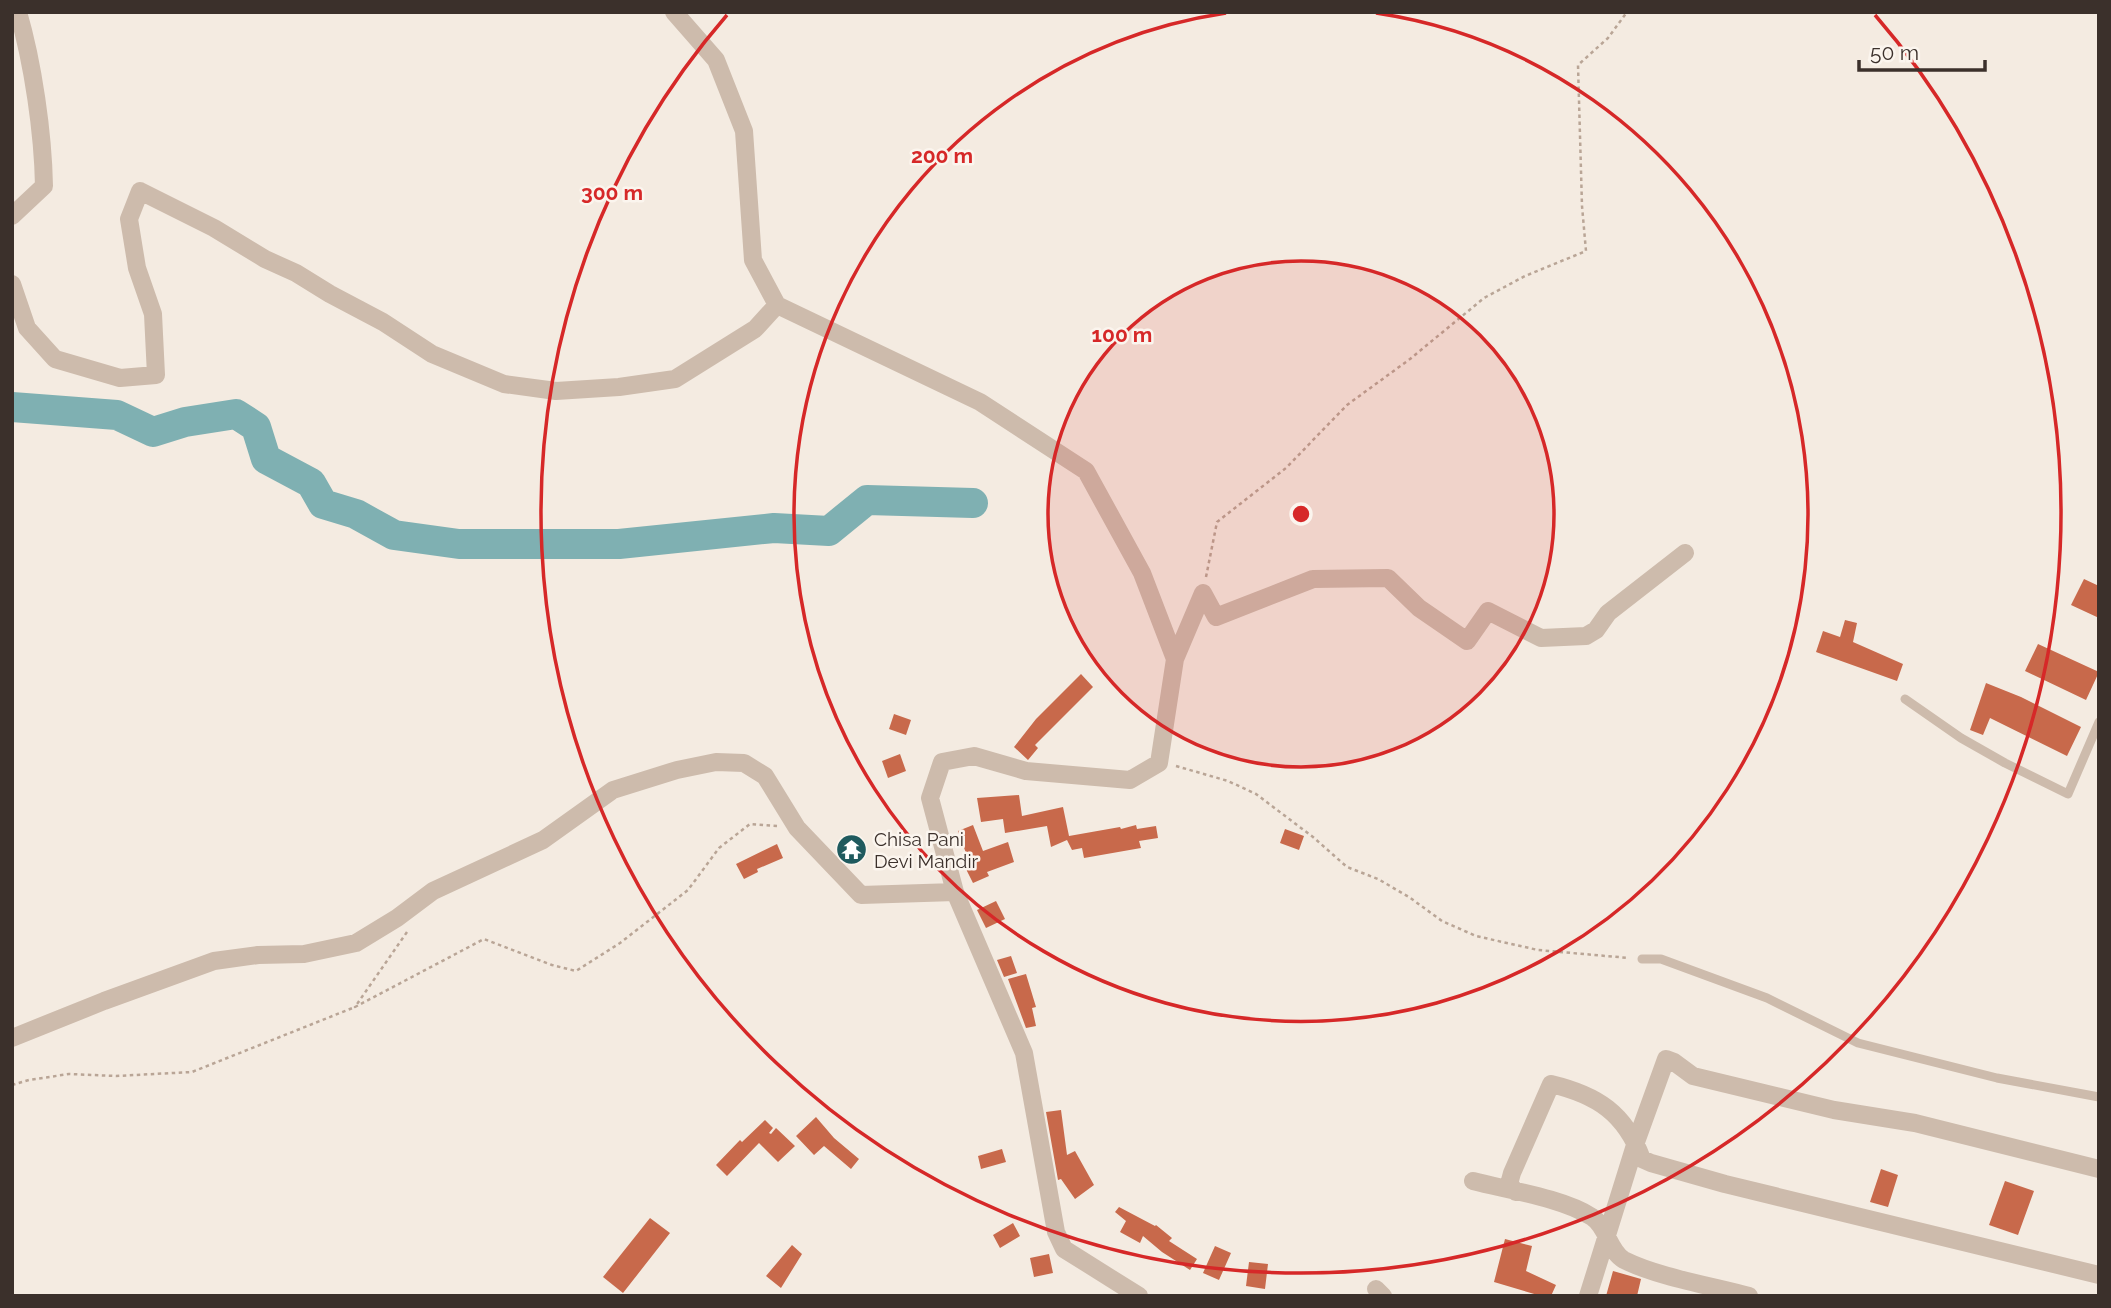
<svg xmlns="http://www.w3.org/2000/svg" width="2111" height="1308" font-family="Raleway,sans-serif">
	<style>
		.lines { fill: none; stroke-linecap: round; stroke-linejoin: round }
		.river { stroke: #7fb0b2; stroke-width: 30 }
		.building { fill: #c8694b }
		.path { stroke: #b9a596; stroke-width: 2.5; stroke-dasharray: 3.5 3.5; stroke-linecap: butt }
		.lane { stroke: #cdbbac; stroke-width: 9 }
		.street { stroke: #cdbbac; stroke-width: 18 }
		.ring { fill: none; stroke: #d62828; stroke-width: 3.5 }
		.labels { text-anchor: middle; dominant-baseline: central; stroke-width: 5; stroke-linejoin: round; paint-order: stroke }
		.poi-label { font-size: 19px; fill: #3b302b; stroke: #fbf5ee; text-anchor: start }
		.centre { fill: #d62828; stroke: #fbf5ee; stroke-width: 3.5 }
		.ring-label { font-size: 21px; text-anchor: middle; font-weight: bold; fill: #d62828; stroke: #fbf5ee; stroke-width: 5; stroke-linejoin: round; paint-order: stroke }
	</style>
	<rect width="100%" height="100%" fill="#f4ebe1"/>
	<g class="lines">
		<path class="river" d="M12,407L117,415L153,432L185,422L236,414L256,427L266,459L311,483L323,504L356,514L394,535L459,544H619L774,528L829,531L867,500L973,503"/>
	</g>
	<path class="building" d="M2084,579L2099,586V618L2071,605Z
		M1845,620L1857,623L1853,642L1903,664L1897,681L1816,652L1823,631L1840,637Z
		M2038,644L2099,672L2086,700L2025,671Z
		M1081,674L1093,687L1035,745L1038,748L1028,760L1014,747L1036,719Z
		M1986,683L2021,697L2081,727L2067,756L1990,718L1983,735L1970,730Z
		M894,714L911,720L906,735L889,729Z
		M900,754L906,771L888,778L882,761Z
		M1019,795L1022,816L1063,807L1069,836L1120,827L1121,829L1136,825L1137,829L1156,826L1158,838L1139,841L1141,848L1084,858L1082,848L1072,850L1067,840L1051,847L1047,826L1005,833L1003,819L981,822L977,798Z
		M973,825L983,851L1008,842L1014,862L987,872L989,876L973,883L966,869L971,867L958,831Z
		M1285,829L1304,836L1299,850L1280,843Z
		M777,844L783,858L757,869L758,872L744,879L736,864Z
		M996,901L1005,919L986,928L977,910Z
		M1011,956L1017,973L1004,977L997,960Z
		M1026,974L1036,1007L1032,1008L1036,1026L1026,1028L1008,979Z
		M1061,1110L1067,1155L1075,1151L1094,1185L1075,1199L1061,1179L1058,1180L1046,1112Z
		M816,1117L834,1138L859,1159L851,1169L824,1146L814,1155L796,1136Z
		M765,1120L773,1128L769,1133L771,1134L776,1128L795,1146L778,1162L759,1143L727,1176L716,1165L740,1140L742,1142Z
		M1002,1149L1006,1162L981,1169L978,1156Z
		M1881,1169L1898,1175L1888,1207L1870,1202Z
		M2005,1181L2034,1191L2018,1235L1989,1225Z
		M1119,1207L1155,1226L1156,1225L1172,1238L1169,1241L1197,1259L1190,1270L1162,1252L1143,1236L1140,1243L1120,1232L1126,1221L1115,1212Z
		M650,1218L670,1233L623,1293L603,1277Z
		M1013,1223L1020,1236L1000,1248L993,1235Z
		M1505,1239L1532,1246L1526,1271L1556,1285L1551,1296H1541L1494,1282Z
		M792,1245L802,1254L781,1288L766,1276Z
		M1215,1246L1231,1253L1219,1280L1203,1273Z
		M1049,1254L1053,1273L1034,1277L1030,1258Z
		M1249,1262L1268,1264L1265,1289L1246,1286Z
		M1613,1271L1641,1279L1637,1296H1606Z"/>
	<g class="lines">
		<path class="path" d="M1206,577L1217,522L1286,468L1347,405L1410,359L1484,298L1525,276L1586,251L1582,206L1578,65L1608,38L1627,12
			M1176,766L1228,781L1256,794L1313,837L1347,867L1378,879L1409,897L1442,921L1476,936L1538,950L1629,958
			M407,932L355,1007L484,939L552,965L576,971L620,943L688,890L719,848L750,824L777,826
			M12,1085L29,1080L69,1074L116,1076L192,1072L355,1007"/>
		<path class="lane" d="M1905,699L1961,738L2005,763L2068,794L2099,722
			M1642,959H1661L1767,998L1858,1043L1997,1078L2099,1097"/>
		<path class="street" d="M674,12L716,60L744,131L753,260L777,305L980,402L1086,471L1142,573L1175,659L1159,763L1130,780L1026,771L974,756L942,762L930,798L955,892L1024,1053L1056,1232L1064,1249L1139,1296
			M12,216L44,186C43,133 33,63 18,12
			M12,284L27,328L55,359L120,378L156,375L153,314L137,268L129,219L140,191L214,228L265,259L296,273L330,294L383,322L432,354L504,384L556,391L619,387L675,379L755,329L777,305
			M1175,659L1203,593L1216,617L1313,579L1388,578L1419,608L1467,641L1488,611L1541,638L1586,636L1596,630L1608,613L1685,553
			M12,1038L104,1001L214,961L258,955L304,954L356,943L397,918L433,891L543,840L613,790L677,770L716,762L744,763L765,776L797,828L861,895L955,892
			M1473,1181C1507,1190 1563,1198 1592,1217C1607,1226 1609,1252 1624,1260C1658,1277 1712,1286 1749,1296
			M1516,1192L1509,1184L1512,1173L1551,1084C1597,1095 1625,1113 1642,1159L1651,1163L1725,1184L2099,1275
			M1376,1289L1383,1296
			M1588,1296L1636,1142L1666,1059L1674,1062L1693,1076L1834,1110L1915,1123L2099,1169"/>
	</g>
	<circle cx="1301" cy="514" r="253" fill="#d62828" fill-opacity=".12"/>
	<g class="ring">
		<circle cx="1301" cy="514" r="253"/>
		<path d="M1376 13A507 507 0 1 1 1226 13"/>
		<path d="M1875 15A760 760 0 1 1 727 15"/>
	</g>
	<defs>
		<symbol id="temple-disc" viewBox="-11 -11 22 22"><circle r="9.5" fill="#1f5a5e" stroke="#fbf5ee"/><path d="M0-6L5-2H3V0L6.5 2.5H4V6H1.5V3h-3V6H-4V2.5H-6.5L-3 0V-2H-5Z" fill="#fff"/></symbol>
	</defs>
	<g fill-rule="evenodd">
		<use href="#temple-disc" x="834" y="832" width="35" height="35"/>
	</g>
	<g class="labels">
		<g class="poi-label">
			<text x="874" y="839">Chisa Pani<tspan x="874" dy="22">Devi Mandir</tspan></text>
		</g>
	</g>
	<circle cx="1301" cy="514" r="10" class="centre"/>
	<g class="ring-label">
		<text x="942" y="163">200 m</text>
		<text x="612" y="200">300 m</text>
		<text x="1122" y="342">100 m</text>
	</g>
	<rect width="2111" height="1308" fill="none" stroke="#3b302b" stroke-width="28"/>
	<path d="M1859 60v10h126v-10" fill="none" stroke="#3b302b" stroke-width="3.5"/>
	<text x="1870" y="60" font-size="21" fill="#3b302b" stroke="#fbf5ee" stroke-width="5" paint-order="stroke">50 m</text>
</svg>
